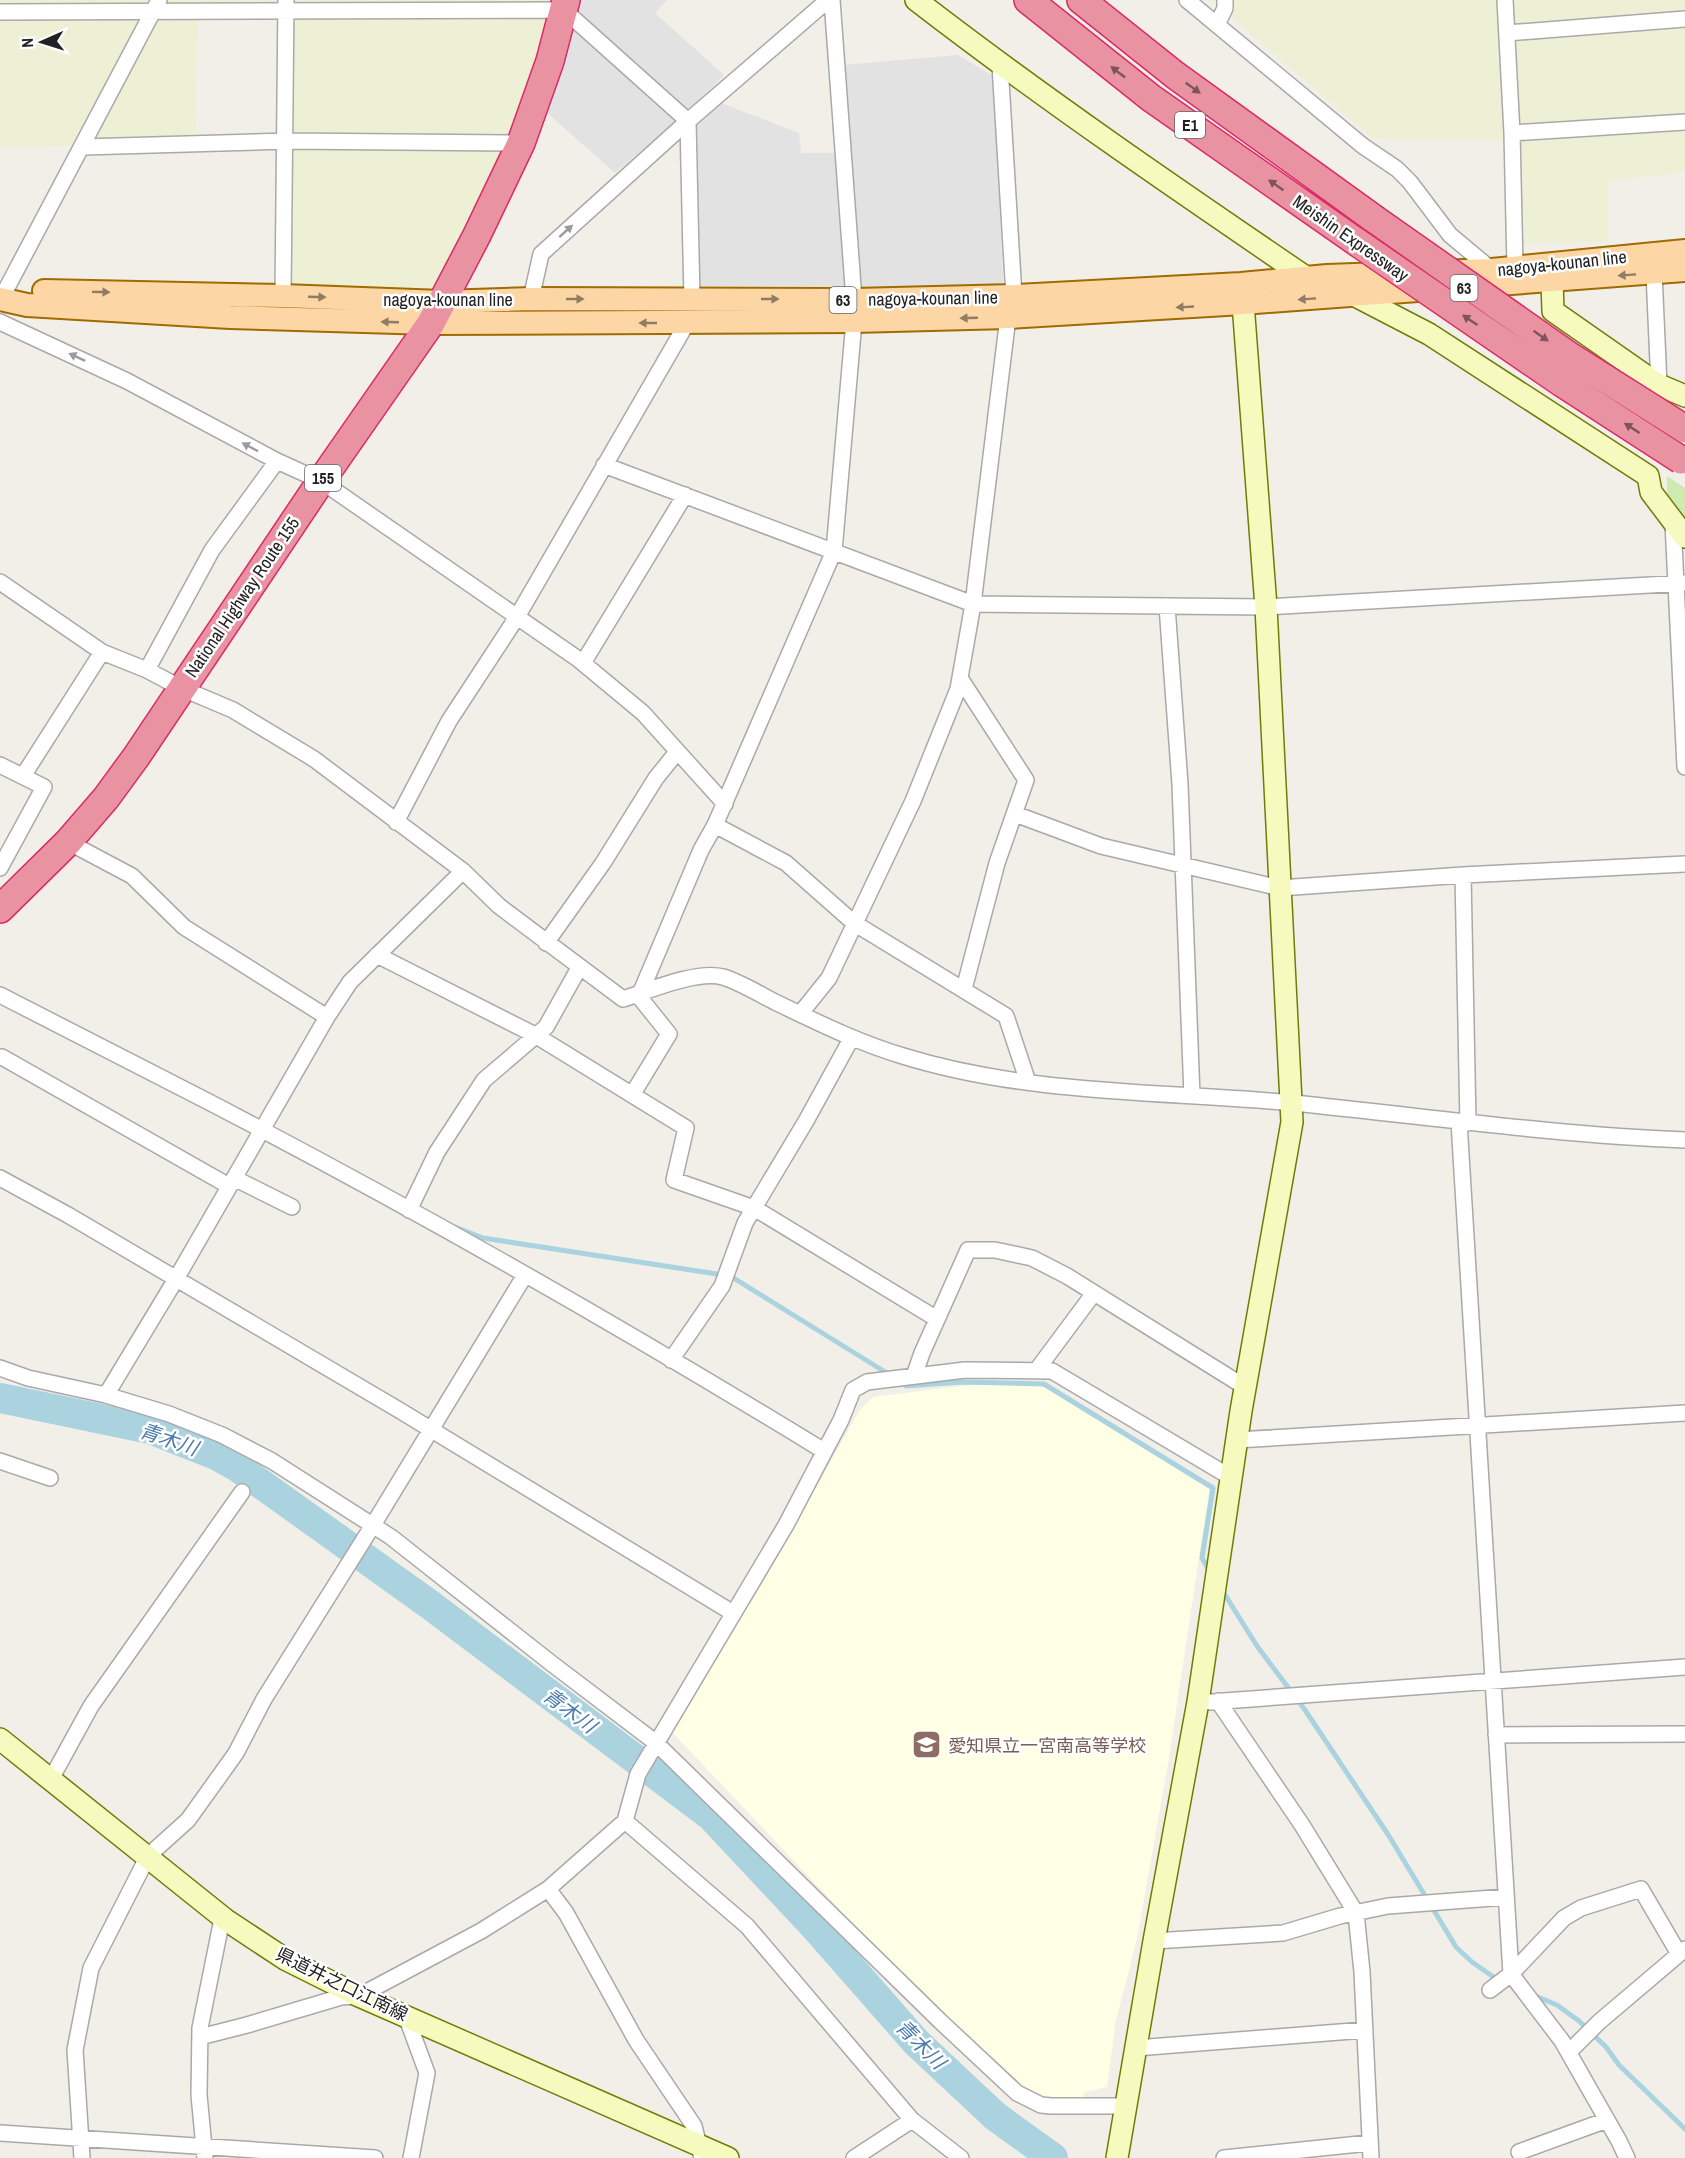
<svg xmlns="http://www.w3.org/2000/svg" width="1685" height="2158" font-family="'Archivo Narrow','Noto Sans JP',sans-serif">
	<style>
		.education { fill: #ffffe5 }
		.farmland { fill: #eef0d5 }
		.grass { fill: #cdebb0 }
		.parking { fill: #e2e2e2 }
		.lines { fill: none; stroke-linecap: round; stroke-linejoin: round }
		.stream { stroke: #aad3df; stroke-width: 5 }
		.river { stroke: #aad3df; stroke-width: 30 }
		.street-casing { stroke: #a9a9a9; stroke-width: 18 }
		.secondary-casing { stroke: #707d05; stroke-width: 24 }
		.primary-casing { stroke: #a06b00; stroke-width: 26 }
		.highway-casing { stroke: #dc2a67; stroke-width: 30 }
		.street { stroke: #fff; stroke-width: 15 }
		.secondary { stroke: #f7fabf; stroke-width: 21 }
		.primary { stroke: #fcd6a4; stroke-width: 22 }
		.highway { stroke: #e892a2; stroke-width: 27 }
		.highway-bridge-casing { stroke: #dc2a67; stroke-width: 30; stroke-linecap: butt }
		.highway-bridge { stroke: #e892a2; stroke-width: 27 }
		.oneway { fill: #7b545c }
		.oneway2 { fill: #9c9c9c }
		.oneway3 { fill: #8f7c63 }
		.labels { text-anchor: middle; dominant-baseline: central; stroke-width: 5; stroke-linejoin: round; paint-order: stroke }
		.shield { fill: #fff; stroke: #646464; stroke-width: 1.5 }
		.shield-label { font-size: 16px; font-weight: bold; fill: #222 }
		.street-label { font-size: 18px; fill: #222; stroke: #fff }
		.education-label { font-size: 18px; fill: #785e54; stroke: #fff; text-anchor: start }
		.water-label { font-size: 20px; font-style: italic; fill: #4a7aab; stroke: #fff }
	</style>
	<rect width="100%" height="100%" fill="#f2efe9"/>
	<path class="education" d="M969,1385H1043L1210,1484L1169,1758L1137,1939L1116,2020L1107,2087L1084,2092L1082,2103H1051L1017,2089L899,1972L671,1731L799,1518L859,1411L873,1397Z"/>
	<path class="farmland" d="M0,0H566L442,302L283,296L286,11L198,12L195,144L0,147Z
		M1211,0H1685V172L1608,181V241L1522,244L1517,141L1372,138Z"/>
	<path class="grass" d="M1667,476L1685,488V519L1667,496Z"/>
	<path class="parking" d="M577,0H667L655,13L724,75L688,112L574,9Z
		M568,20L678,119L615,173L544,110Z
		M958,55L993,76L1004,295L859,299L844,65Z
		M721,103L799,133L801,153H838L844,286H698L693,124Z"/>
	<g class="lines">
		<path class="stream" d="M455,1227L483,1238L717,1274
			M732,1277L890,1375
			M900,1382L906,1386L962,1382L1044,1384L1213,1488L1202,1558L1210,1572
			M1222,1590L1257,1646L1305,1710L1389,1836L1456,1947L1472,1962L1495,1978L1516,1988
			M1533,1995L1557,2005L1579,2021L1606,2047L1619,2065L1685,2129"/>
		<path class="river" d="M0,1398L150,1429L216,1455L236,1466L429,1604L711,1816L816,1928L916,2042L995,2116L1053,2158"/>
		<defs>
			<path id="street" d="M1187,0L1363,146L1397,169L1410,182L1450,235L1492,270
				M1505,0L1512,133L1515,267
				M0,12L564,10L688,121L692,299
				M1217,25L1225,8V0
				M1507,33L1685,19
				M1000,65L1014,296
				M1512,133L1685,122
				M83,147L286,141L521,143
				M1654,273L1659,385
				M283,296L286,0
				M1,299L159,0
				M531,299L541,254L688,121L828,0
				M0,322L127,381L277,461L321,481L578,659L643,713L725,804
				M604,465L973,604L1266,607L1685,583
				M1673,523L1685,767
				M0,582L102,652L147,670L181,688L233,710L314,759L463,871L499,906L623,999C648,991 697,970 723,977C740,982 761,995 777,1003C819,1023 859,1043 903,1056C1029,1095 1163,1091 1293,1103C1424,1116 1554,1135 1685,1140
				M1167,606L1180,784L1192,1096
				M583,663L685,495
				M147,670L212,550L277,461
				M960,678L1026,780L997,863L964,989
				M0,765L44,787L0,868
				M23,776L102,652
				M1015,814L1101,846L1280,888L1463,875L1685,864
				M396,822L449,721L517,617L687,323
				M715,825L786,863L854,923L1006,1016L1028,1082
				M68,842L132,876L184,927L327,1017
				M1463,875L1468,1123
				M546,943L603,863L656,778L677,752
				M377,955L535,1035L686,1128L674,1180L754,1208L937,1319
				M640,994L701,850L715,825L834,551L854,321V300L832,0
				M0,995C69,1030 138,1065 207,1101C417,1210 623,1328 824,1451
				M800,1014L829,978L913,801L958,689L973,604L1008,317
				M2,1057L229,1186
				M632,1095L669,1034L637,994
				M1459,1122L1511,1974L1562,2041L1619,2141L1627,2158
				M0,1178L68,1215L399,1410L733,1613
				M234,1178L292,1207
				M409,1210L437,1152L484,1080L546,1027L579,968
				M671,1360L722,1286L745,1223L806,1121L851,1039
				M0,1368L28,1378L106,1395L169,1414L222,1435L272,1461L391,1537L551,1663L655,1742L940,2021L1017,2093L1041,2105L1051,2106H1126
				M1036,1371L1094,1293
				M914,1376L922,1353L968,1250H995L1032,1258L1067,1276L1245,1387
				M106,1395L176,1279L327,1017L350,982L463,871
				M1237,1440L1685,1413
				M0,1461L50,1478
				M1218,1701L1302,1825L1356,1913L1362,1972L1371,2158
				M1210,1702L1685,1667
				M1496,1735L1685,1734
				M51,1779L91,1706L242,1492
				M625,1821L747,1926L912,2120L961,2158
				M548,1889L566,1913L636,2040L694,2126L702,2158
				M1154,1941L1283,1933L1340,1916L1388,1906L1506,1897
				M1490,1990L1511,1974L1564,1918L1581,1908L1641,1889L1679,1954
				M406,2016L427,2073L411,2158
				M200,2037L247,2025L341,1997L359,1996L481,1931L548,1889L625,1821L638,1774L786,1525L841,1420L853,1390L867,1382L965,1370L1052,1371L1232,1478
				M1136,2048L1365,2030
				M1569,2052L1599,2022L1685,1949
				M0,2133L375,2158
				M1519,2152L1607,2120
				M82,2158L75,2050L91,1968L148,1856L188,1820L236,1753L264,1699L373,1525L525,1275
				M205,2158L199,2095L200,2028L221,1924L226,1920
				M854,2158L912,2120
				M1224,2158L1369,2143"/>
			<path id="secondary" d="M916,0C1043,98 1175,188 1307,278L1316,281
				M1552,281L1553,311L1659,385L1685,396
				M1348,292L1429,334L1648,476L1651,492L1685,537
				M0,1739L226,1920L285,1959L359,1996L728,2158
				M1117,2158L1154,1941L1198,1702L1241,1411L1292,1122L1266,607L1243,303"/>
			<path id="primary" d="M44,291L283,296L442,302L531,299L854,300L1014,296L1241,284L1327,276L1492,270L1685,251
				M0,299L27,305L230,317L431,323L854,321L1008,317L1243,303L1685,270"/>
			<path id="highway" d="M1028,0L1151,98L1358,243
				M1081,0L1175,75L1373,218
				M0,909L68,842L106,798L136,757L321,481L431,323L477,235L521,143L550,61L566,0"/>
		</defs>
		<use href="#street" class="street-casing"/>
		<use href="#secondary" class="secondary-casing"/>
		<use href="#primary" class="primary-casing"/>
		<use href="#highway" class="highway-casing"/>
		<use href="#street" class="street"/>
		<use href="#secondary" class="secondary"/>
		<use href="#primary" class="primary"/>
		<use href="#highway" class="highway"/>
		<defs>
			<path id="highway-bridge" d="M1373,218L1571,357L1685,429
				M1358,243L1562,383L1681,460"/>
		</defs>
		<use href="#highway-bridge" class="highway-bridge-casing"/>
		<use href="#highway-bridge" class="highway-bridge"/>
	</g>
	<defs><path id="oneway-solid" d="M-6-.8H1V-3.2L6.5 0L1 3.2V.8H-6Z" transform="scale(1.5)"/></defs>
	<g class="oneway">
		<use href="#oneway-solid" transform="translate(1118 72) rotate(-142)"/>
		<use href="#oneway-solid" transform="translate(1193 88) rotate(36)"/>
		<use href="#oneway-solid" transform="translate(1276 185) rotate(-145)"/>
		<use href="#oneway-solid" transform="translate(1470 320) rotate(-146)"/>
		<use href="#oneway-solid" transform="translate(1541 336) rotate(35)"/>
		<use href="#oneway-solid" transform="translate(1632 428) rotate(-147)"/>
	</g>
	<g class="oneway2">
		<use href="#oneway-solid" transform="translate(566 231) rotate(-42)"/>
		<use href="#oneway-solid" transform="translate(77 357) rotate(-155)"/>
		<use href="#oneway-solid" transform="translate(250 447) rotate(-152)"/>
	</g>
	<g class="oneway3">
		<use href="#oneway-solid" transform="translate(1627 275) rotate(176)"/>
		<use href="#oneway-solid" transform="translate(101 292) rotate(1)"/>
		<use href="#oneway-solid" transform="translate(317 297) rotate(2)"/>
		<use href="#oneway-solid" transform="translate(575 299)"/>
		<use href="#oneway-solid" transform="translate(770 299)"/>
		<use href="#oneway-solid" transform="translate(1307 299) rotate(176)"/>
		<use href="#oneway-solid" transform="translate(1185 307) rotate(177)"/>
		<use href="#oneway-solid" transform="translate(969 318) rotate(178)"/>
		<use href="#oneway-solid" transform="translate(390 322) rotate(-178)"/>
		<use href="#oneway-solid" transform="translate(648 323) rotate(180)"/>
	</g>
	<defs>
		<symbol id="school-square" viewBox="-11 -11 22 22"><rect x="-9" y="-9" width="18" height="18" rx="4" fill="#8d6e63" stroke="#fff"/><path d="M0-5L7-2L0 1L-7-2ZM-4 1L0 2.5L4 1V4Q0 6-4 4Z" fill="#fff"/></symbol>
	</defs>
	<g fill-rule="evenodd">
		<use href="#school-square" x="910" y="1728" width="33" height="33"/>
	</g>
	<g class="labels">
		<g class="shield">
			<rect x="1175" y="112" width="30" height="26" rx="4.5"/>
			<rect x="1450.5" y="275" width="27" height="26" rx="4.5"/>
			<rect x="829.5" y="287" width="27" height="26" rx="4.5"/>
			<rect x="305" y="465" width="36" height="26" rx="4.5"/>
		</g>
		<g class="shield-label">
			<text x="1190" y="125">E1</text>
			<text x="1464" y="288">63</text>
			<text x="843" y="300">63</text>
			<text x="323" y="478">155</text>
		</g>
		<g class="street-label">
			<text transform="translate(1351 238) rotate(35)">Meishin Expressway</text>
			<text transform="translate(1562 263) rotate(-6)">nagoya-kounan line</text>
			<text transform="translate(933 298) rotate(-1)">nagoya-kounan line</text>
			<text x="448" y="299">nagoya-kounan line</text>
			<text transform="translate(242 597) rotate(-56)">National Highway Route 155</text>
			<text transform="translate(342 1984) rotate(26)">県道井之口江南線</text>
		</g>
		<g class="education-label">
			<text x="948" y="1745">愛知県立一宮南高等学校</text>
		</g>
		<g class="water-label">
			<text transform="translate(169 1439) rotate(19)">青木川</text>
			<text transform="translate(570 1710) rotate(37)">青木川</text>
			<text transform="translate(921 2044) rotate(45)">青木川</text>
		</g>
	</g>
	<g transform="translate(42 42) rotate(267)" stroke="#ffffff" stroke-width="4.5" paint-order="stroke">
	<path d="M0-4.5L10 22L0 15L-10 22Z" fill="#222222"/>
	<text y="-9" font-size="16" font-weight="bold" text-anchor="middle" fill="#222222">N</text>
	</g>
</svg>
